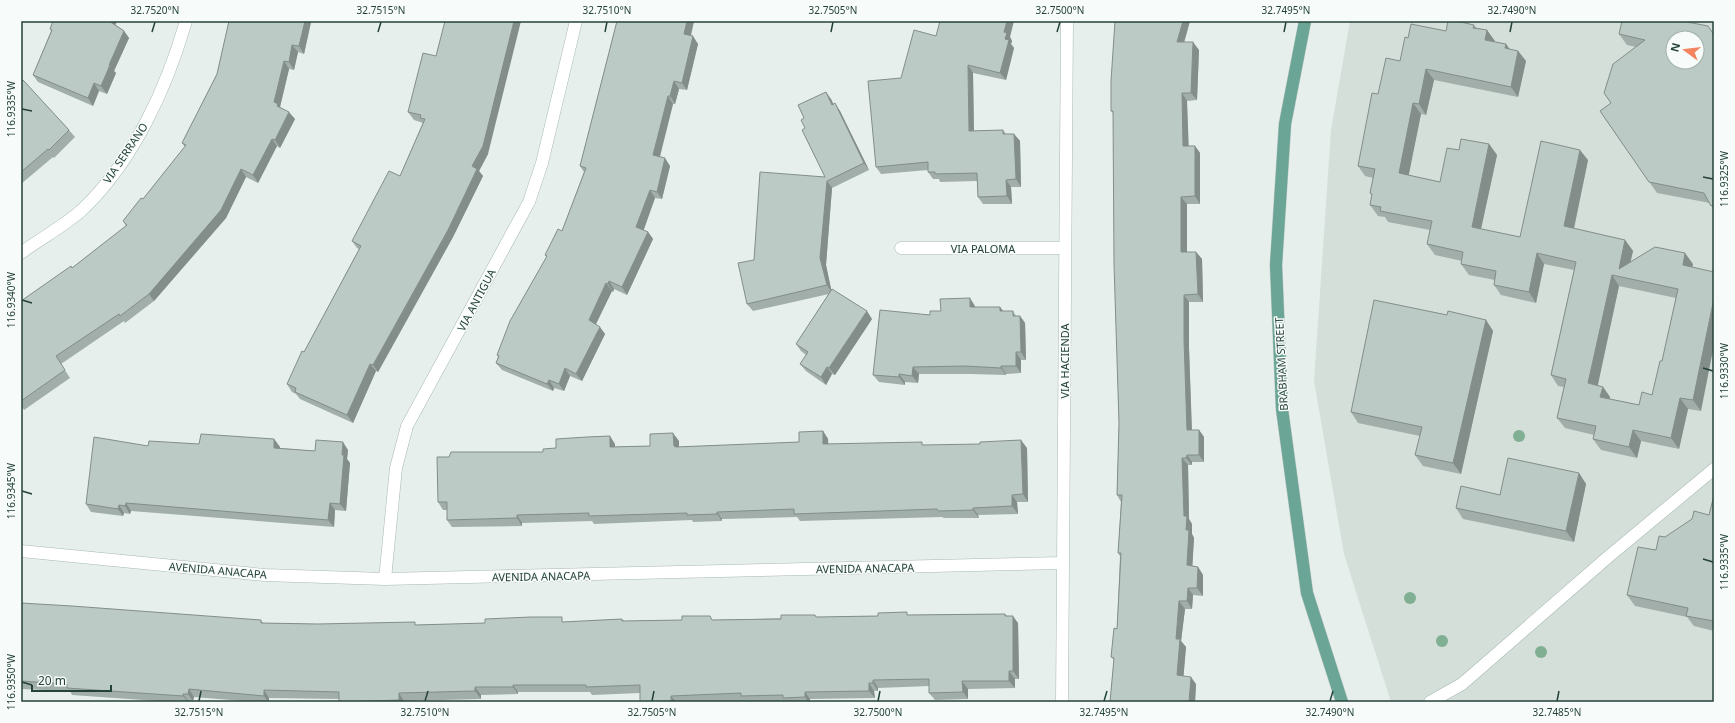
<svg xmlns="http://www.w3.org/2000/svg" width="1735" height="723" font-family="'Noto Sans',sans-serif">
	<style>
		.built { fill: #d4dfda; fill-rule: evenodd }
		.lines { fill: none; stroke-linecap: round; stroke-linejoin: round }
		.minor-casing { stroke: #a8b8b2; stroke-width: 13 }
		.major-casing { stroke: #c2cac8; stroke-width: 13 }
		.minor { stroke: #fff; stroke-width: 12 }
		.major { stroke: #6aa596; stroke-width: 12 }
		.tree { fill: #80af93 }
		.wall { fill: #a1aea9; fill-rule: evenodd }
		.shaded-wall { fill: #838d89 }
		.building { fill: #bbcac4; stroke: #838d89; fill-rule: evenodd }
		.ticks { fill: none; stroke: #24423a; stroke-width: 1.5 }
		.labels { text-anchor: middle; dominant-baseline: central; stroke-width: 3; stroke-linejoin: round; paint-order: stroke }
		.street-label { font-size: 11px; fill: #24423a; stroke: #f7fbf9 }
		.neatline { fill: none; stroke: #24423a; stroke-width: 1.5 }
		.ticks-label { font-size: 10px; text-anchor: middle; fill: #24423a }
	</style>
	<rect width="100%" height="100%" fill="#e6efeb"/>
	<path class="built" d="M1350,21H1714V702H1391L1344,554L1314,381L1331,130ZM1673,38H1697V62H1673Z"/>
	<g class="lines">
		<defs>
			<path id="minor" d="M901,248H1065
				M21,253C40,239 67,224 83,209C134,160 167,87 186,21
				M21,551L265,575L385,579L1063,563
				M385,579L396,468L407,426L529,202L542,163L576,21
				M1062,702L1067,21
				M1430,702L1462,684L1608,557L1714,469"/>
			<path id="major" d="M1305,21L1285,124L1276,265L1282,409L1307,593L1342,702"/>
		</defs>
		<use href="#minor" class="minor-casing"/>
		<use href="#major" class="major-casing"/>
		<use href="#minor" class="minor"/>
		<use href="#major" class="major"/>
	</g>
	<g class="tree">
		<circle cx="1519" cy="436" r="6"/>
		<circle cx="1410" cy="598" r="6"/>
		<circle cx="1442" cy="641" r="6"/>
		<circle cx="1541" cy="652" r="6"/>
	</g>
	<path class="wall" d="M229,21H310L311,22L304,54L298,52L294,70L289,69L280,107L295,119L280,148L277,146L258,183L246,177L226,218L154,301L125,323L124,321L61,364L70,378L24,410L21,405V301L72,268L126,226L123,221L143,199L185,147L182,143L217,74Z
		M617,21H694L691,36L698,44L687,90L679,89L675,104H673L660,157L670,166L662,199L655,198L643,230L648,232L653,239L627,295L614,289L613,292L612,291L596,324L605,334L582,381L570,376L564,391L554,388L553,391L502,370L496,363L498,357L497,355L547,257L545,255L562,231L584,172L580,166Z
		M1115,21H1190L1184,42L1199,50L1197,100L1187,101L1188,146H1195L1200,153V204H1187V252H1196L1202,259L1203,302H1189V348L1192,430H1199L1204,437V462H1192V465H1188L1189,519L1192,524V534L1194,538L1192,566L1198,567L1203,575V596L1193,595L1192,609H1185L1181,641L1186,647L1183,676L1196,684L1195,702H1110L1114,660L1111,657L1117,629L1120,556L1118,553L1121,502L1117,495L1119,423L1113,113L1111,111Z
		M116,25L124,31L129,38L114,71L116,73L107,94L99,91L93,106L38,82L33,75L51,31L50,29Z
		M1474,25L1477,28L1487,30L1494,42L1506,44L1509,49L1518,51L1526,61L1518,97L1434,80L1426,115L1421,114L1408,175L1440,182L1459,150L1489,144L1497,155L1481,229L1520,237L1588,160L1574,229L1625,240L1633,251L1630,262L1693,264L1692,267L1701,411L1688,409L1679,449L1641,441L1637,458L1601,450L1593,439L1594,435L1565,428L1557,418L1564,387L1558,386L1551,375L1574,270L1544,264L1536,303L1501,295L1494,285L1495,280L1469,275L1461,264L1462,261L1435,255L1427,244L1430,230L1388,222L1385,217L1378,216L1370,205L1372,196L1370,193L1373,178L1365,176L1358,166L1378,94L1400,61L1408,38L1446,31ZM1619,286L1676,298L1662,361L1652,395L1639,405L1610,399V397L1603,387L1597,385Z
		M1619,34L1714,35V210L1710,203L1657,193L1600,111L1611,103L1636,47L1627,45Z
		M1010,37L1012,41L1011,44L1014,48L1006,80L973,73L974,131L1003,130L1006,134H1014L1020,141L1021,187H1011L1012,204H983L978,197L977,181L940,182L939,179H933L928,172V170L881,174L876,167L901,78Z
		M436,56L488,154L479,171L483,176L453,237L378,372L376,371L353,423L300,399L296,394L292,392L287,384L359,249L357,248L352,241L400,176L423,123L414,120L408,112Z
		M21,82L69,130L75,137L54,158L53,157L21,184Z
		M831,99L833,104L840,111L869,170L832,188L826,265L831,290L872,319L835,375L832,374L826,385L806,371L800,364L806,355L801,351L796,344L829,294L753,311L747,304L754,260L825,177L805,128L804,118Z
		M975,306V307H1000L1003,311H1013L1016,316H1020L1025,323L1026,360H1021V373L1006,374V375L971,374H919L918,383L905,382V385L879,382L873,375L930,315Z
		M1447,315L1486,320L1493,331L1461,474L1423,466L1415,455L1420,436L1358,423L1351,412Z
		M823,431L828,439V444L924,445L1027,448L1028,502H1017L1018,514L978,515L979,518H944L942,517L800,521L797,517L722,519V521L693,522L692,520L594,524L592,521L522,523V526L452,527L447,520V510H443L438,502L449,457L543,452L556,448L615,444V447L650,446L679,441V447L799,442Z
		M274,439L280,447V448L315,451L348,450L347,459L350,463L346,511L335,510L334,527L131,511L130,514L124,513L123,516L91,512L86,504L148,446L199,444Z
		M1579,473L1586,484L1574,542L1463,519L1456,508L1500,495Z
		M1714,500V631L1694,626L1687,617L1635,606L1627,595L1656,550L1665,537L1709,515Z
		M21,606L261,620L263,623L317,624L417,625L565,622L622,619L624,621L713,620L878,616L909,615L1005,614L1007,616L1018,623L1019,679H1015V688L968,689V699L935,700L929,693V686L878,688V691H874L875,698L810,699V702H745L744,701L716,702H641L640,693L592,695L590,692H518V694L481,695V699L404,701V702H339V699L269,698V702H256L194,697L193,701H188V702H172L72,695L70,691L21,689Z"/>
	<path class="shaded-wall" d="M109,21H117L114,29Z
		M305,21H310L311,22L304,54L299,46Z
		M514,21H521L488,154L479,171L483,176L453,237L378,372L373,365L472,166Z
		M687,21H694L689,42L684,34Z
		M1007,21H1014L1010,37L1012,41L1011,44L1014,48L1006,80L1000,73L1004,32Z
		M1183,21H1190L1182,50L1177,42Z
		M1487,30L1495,41L1493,51L1485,40Z
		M124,31L129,38L114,71L116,73L107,94L101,86L109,65Z
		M693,36L698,44L687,90L682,83Z
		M1193,42L1199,50L1197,100L1191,93Z
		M1506,44L1514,55L1505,48Z
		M292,45L298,52L294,70L289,62Z
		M1518,51L1526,61L1518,97L1511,87Z
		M284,61L289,69L280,107L284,111L283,114L274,102Z
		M968,65L973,73L974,139L969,131Z
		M1426,69L1434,80L1426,115L1419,104Z
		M674,81L679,89L675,104L670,96Z
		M94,83L99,91L93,106L88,98Z
		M826,92L831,99L837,112L832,105Z
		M1182,93L1187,101L1189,153L1183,146Z
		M668,96L673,104L658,163L653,155Z
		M835,103L840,111L869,170L864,163Z
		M1413,103L1421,114L1407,184L1399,173Z
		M289,112L295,119L280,148L275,140Z
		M1014,134L1020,141L1021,187L1016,179Z
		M272,139L277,146L258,183L253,175Z
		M1489,144L1497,155L1479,238L1472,227Z
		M1195,146L1200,153V204L1195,196Z
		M1580,150L1588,160L1572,237L1564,226Z
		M665,158L670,166L662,199L657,192Z
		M241,169L246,177L226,218L154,301L149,294Z
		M1006,180L1011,187L1012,204L1007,196Z
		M827,181L832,188L826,265L832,293L827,285L820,258Z
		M650,190L655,198L642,235L636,227Z
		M1181,197L1187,204V259L1181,252Z
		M648,232L653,239L627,295L622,287Z
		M1625,240L1633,251L1627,278L1619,269Z
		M1196,252L1202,259L1203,302L1198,294Z
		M1537,253L1544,264L1536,303L1529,292Z
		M1685,253L1693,264L1690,276L1683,265Z
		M1612,275L1619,286L1596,394L1588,383Z
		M609,281L614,289L613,292L608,284Z
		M606,283L612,291L594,328L589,320Z
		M1184,295L1189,302V348L1192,437L1187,430L1184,340Z
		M970,298L975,306V315L970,307Z
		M1714,298V345L1701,411L1693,400Z
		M1000,307L1005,314L1000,311Z
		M867,311L872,319L835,375L829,368Z
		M1020,316L1025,323L1026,360L1021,352Z
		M1486,320L1493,331L1461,474L1453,463Z
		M600,327L605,334L582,381L576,374Z
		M1016,352L1021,360V373L1016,366Z
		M370,364L376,371L353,423L347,415Z
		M1001,366L1006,374V375L1001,368Z
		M827,367L832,374L826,385L821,377Z
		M913,367L919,374L918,383L912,376Z
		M565,368L570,376L564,391L559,384Z
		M899,374L905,382V385L899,377Z
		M549,380L554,388L553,391L547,384Z
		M1603,387L1610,397L1608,407L1600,397Z
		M1680,398L1688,409L1679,449L1671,438Z
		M1199,430L1204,437V462L1199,455Z
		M1633,430L1641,441L1637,458L1629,447Z
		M823,431L828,439L829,452L823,444Z
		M673,433L679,441V454L674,446Z
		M610,436L615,444V454L610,447Z
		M274,439L280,447L279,456L274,448Z
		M1021,440L1027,448L1028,502L1023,494Z
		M343,442L348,450L347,459L350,463L346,511L340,504L342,455Z
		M1187,455L1192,462V465L1186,458Z
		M1182,458L1188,465L1189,519L1192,524V534L1194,538L1192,573L1187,565L1186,530L1184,516Z
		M1579,473L1586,484L1574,542L1566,531Z
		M1012,495L1017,502L1018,514L1012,506Z
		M126,503L131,511L130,514L125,506Z
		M330,503L335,510L334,527L328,520Z
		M119,505L124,513L123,516L118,509Z
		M973,508L978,515L979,518L973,510Z
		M717,512L722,519V521L717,514Z
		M517,515L522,523V526L517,518Z
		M1198,567L1203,575V596L1197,588Z
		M1188,588L1193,595L1192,609L1187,601Z
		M1179,601L1185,609L1181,641L1186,647L1183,683L1177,675L1176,639Z
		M1013,616L1018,623L1019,679L1013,671Z
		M1009,671L1015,679V688L1009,681Z
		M1191,677L1196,684L1195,702H1189Z
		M873,680L878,688V691L873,683Z
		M962,681L968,689V699L963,692Z
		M869,683L874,691L875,698L869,691Z
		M513,685L518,692V694L513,687Z
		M475,687L481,695V699L475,691Z
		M189,689L194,697L193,701L188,694Z
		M264,690L269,698V702H268L264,696Z
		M805,692L810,699V702H808L805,697Z
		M399,693L404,701V702H400L399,700Z
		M183,694L188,701V702L183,696Z
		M671,696L676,702H672Z"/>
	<path class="building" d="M53,21H109L124,31L109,65H110L101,86L94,83L88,98L33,75L52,30L50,29Z
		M229,21H305L299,46L292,45L289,62L284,61L274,102L278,104L277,106L289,112L275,140L272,139L253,175L241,169L221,210L149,294L120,316L119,314L56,356L65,370L21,401V301L71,266L72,268L127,225L123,221L141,198L143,199L186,145L182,143L217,74Z
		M445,21H514L483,146L472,166L477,169L448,230L373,365L370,364L347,415L295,392L296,388L287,384L302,351L304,352L361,246L352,241L389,171L400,176L425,119L420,118L421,115L408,112L423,53L436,56Z
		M617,21H687L684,34L693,36L682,83L674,81L670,96H668L653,155L665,158L657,192L650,190L636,227L648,232L622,287L609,281L608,284L606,283L589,320L600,327L576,374L565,368L559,384L549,380L547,384L496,363L499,356L497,355L510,321L547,256L545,255L558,229L562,231L586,168L580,166Z
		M940,21H1007L1004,32L1007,33L1005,39L1009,40L1000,73L968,65L969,131L1003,130V134H1014L1016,179L1006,180L1007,196L978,197L977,173L935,174V172H928V162L876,167L868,81L901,78L914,30L936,36Z
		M1115,21H1183L1177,42H1193L1191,93H1182L1183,146H1195V196L1181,197V252H1196L1198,294L1184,295V340L1187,430H1199V455H1187L1186,458H1182L1184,516H1187L1186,530H1189L1187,565L1198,567L1197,588H1188L1187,601H1179L1176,639H1180L1177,675L1191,677L1189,702H1110L1114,658L1111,657L1114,628L1117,629L1121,553H1118L1122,495H1117L1119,423L1114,264L1113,111H1111V81Z
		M1448,21H1456L1474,25L1473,28L1487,30L1485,40L1506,44L1505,48L1518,51L1511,87L1426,69L1419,104L1413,103L1399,173L1440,182L1447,148L1459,150L1461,139L1489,144L1472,227L1520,237L1541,141L1580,150L1564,226L1625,240L1619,269L1655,247L1685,253L1683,265L1714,272V298L1693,400L1680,398L1671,438L1633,430L1629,447L1593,439L1596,426L1557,418L1566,379L1551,375L1576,262L1537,253L1529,292L1494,285L1496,271L1461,264L1463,252L1427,244L1432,221L1380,211L1381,207L1370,205L1372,194L1370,193L1375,169L1358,166L1372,93L1378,94L1386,58L1400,61L1405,37L1408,38L1411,24L1446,31ZM1612,275L1678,289L1662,361H1660L1652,395L1642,392L1639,405L1600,397L1603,387L1588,383Z
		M1622,21H1670L1673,22L1674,21H1682L1708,26L1714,35V204L1711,206L1704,193L1649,182L1600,111L1611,103L1604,93L1613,64L1645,40L1619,34ZM1673,38H1697V62H1673Z
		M23,80L69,130L49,150L48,149L21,172V82Z
		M826,92L832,105L835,103L864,163L827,181L820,258L827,285L747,304L738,263L754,260L760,172L825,177L802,130L805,128L801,120L804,118L798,105Z
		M832,289L867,311L829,368L827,367L821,377L800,364L808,352L796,344Z
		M970,298V307H1000V311H1013V316H1020L1021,352H1016V366H1001V368L965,366L913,367L912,376L899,374V377L873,375L880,310L930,315V311H941L940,299Z
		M1374,300L1447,315L1448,311L1486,320L1453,463L1415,455L1422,427L1351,412Z
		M823,431V444L922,442V445L980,444V442L1021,440L1023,494L1012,495V506L973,508V510L939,511L937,509L794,514V509L717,512V514L687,515V513L589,516V513L517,515V518L447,520V502H438L437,457H449L451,452H543V449L556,448V439L587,437L610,436V447L650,446V434L673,433L674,446L676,447L799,442V432Z
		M201,434L274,439V448L315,451L316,440L343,442L342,455H344L340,504L330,503L328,520L126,503L125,506L119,505L118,509L86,504L94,437L148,446L149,441L199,444Z
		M1508,458L1579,473L1566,531L1456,508L1461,486L1500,495Z
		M1713,499L1714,500V621L1686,616L1688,608L1627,595L1638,547L1656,550L1659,536L1665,537L1692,519L1694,511L1709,515Z
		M21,603L72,606L261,620V623L317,624L415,622V625L485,623V619L531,617H562V622L622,619V621L682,620V616H710L712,620L781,619V615H815L816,617L878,616V613L907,612V615L1005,614V616H1013V671H1009V681H962L963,692L929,693V679L873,680V683H869V691L805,692V697L783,698V695L741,696V693L671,696V701L640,702V685L586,687V685H513V687H475V691L399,693V700L339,702V692L264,690V696L189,689L188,694H183V696L67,688V684L21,681Z"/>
	<path class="ticks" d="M152,32L155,22M378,32L381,22M605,32L607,22M831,32L833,22M1057,32L1060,22M1284,32L1286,22M1510,32L1512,22M22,109L32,111M1703,177L1713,179M22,300L32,303M1703,368L1713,371M22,491L32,494M1703,559L1713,562M22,682L32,685M199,701L201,691M425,701L428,691M652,701L654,691M878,701L880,691M1104,701L1107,691M1330,701L1333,691M1557,701L1559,691"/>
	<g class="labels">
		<g class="street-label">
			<text transform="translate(125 153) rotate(-56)">VIA SERRANO</text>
			<text x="983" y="248">VIA PALOMA</text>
			<text transform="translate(476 300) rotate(-62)">VIA ANTIGUA</text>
			<text transform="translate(1064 361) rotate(-90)">VIA HACIENDA</text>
			<text transform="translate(1281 364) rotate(-93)">BRABHAM STREET</text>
			<text transform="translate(865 568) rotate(-1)">AVENIDA ANACAPA</text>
			<text transform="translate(218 570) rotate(5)">AVENIDA ANACAPA</text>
			<text transform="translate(541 576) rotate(-1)">AVENIDA ANACAPA</text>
		</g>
	</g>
	<rect width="1735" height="723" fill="none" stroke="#f7fbf9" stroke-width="44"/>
	<g transform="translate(1685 50) rotate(285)"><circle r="19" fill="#f7fbf9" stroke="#a3b1ad"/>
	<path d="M0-3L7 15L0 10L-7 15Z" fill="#f4845f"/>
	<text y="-6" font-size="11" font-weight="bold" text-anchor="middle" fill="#24423a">N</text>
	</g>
	<path d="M32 685v6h79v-6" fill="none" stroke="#24423a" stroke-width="2"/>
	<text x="38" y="685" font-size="12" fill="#24423a" stroke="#f7fbf9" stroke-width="3" paint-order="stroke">20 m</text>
	<rect x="22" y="22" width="1691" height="679" class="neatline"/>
	<g class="ticks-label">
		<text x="155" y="14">32.7520°N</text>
		<text x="381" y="14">32.7515°N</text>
		<text x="607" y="14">32.7510°N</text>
		<text x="833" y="14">32.7505°N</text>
		<text x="1060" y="14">32.7500°N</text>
		<text x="1286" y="14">32.7495°N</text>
		<text x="1512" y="14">32.7490°N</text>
		<text transform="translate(11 109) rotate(-90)" y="4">116.9335°W</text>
		<text transform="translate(1724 179) rotate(-90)" y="4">116.9325°W</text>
		<text transform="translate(11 300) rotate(-90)" y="4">116.9340°W</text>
		<text transform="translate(1724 371) rotate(-90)" y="4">116.9330°W</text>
		<text transform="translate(11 491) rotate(-90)" y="4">116.9345°W</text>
		<text transform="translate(1724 562) rotate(-90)" y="4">116.9335°W</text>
		<text transform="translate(11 682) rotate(-90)" y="4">116.9350°W</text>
		<text x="199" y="716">32.7515°N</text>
		<text x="425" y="716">32.7510°N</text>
		<text x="652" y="716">32.7505°N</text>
		<text x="878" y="716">32.7500°N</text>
		<text x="1104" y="716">32.7495°N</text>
		<text x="1330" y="716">32.7490°N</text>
		<text x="1557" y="716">32.7485°N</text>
	</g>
</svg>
